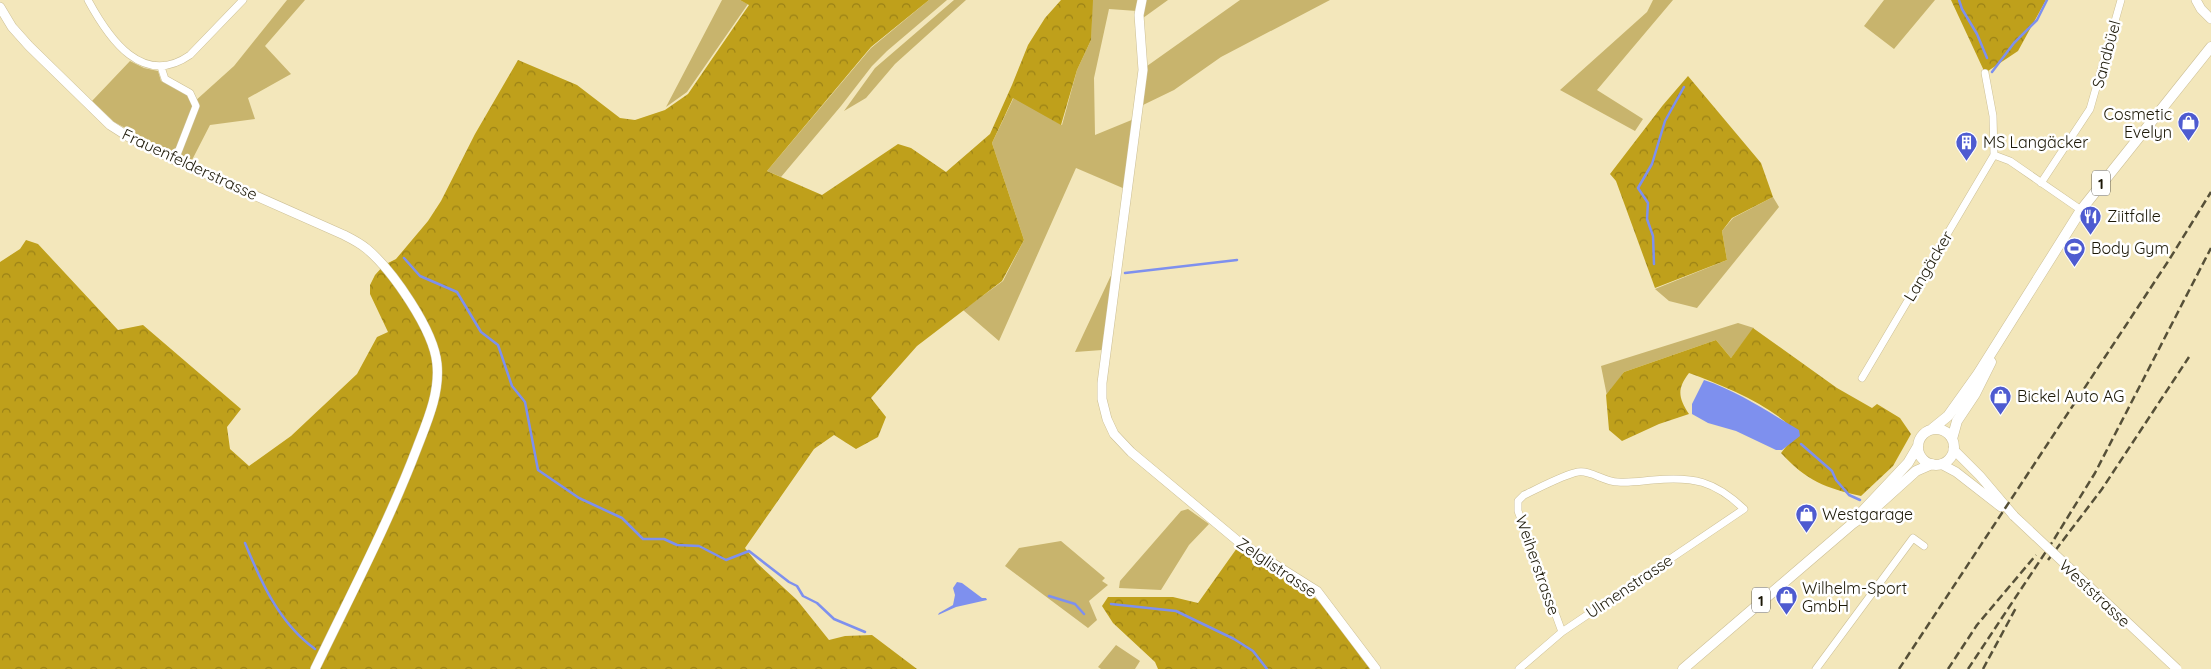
<svg xmlns="http://www.w3.org/2000/svg" width="2211" height="669" font-family="Quicksand,sans-serif">
	<style>
		.grass { fill: #c8b46d }
		.forest { fill: url(#forest-crowns) }
		.water { fill: #7e90ee }
		.lines { fill: none; stroke-linecap: round; stroke-linejoin: round }
		.stream { stroke: #7e90ee; stroke-width: 2.5 }
		.minor-casing { stroke: #ccbf95; stroke-width: 8 }
		.tertiary-casing { stroke: #ccbf95; stroke-width: 10 }
		.secondary-casing { stroke: #ccbf95; stroke-width: 10 }
		.primary-casing { stroke: #ccbf95; stroke-width: 11 }
		.minor { stroke: #fff; stroke-width: 7 }
		.tertiary { stroke: #fff; stroke-width: 9 }
		.secondary { stroke: #fff; stroke-width: 9 }
		.primary { stroke: #fff; stroke-width: 10 }
		.rail { stroke: #565038; stroke-width: 2.5; stroke-dasharray: 8 4; stroke-linecap: butt }
		.secondary-bridge-casing { stroke: #ccbf95; stroke-width: 10; stroke-linecap: butt }
		.secondary-bridge { stroke: #fff; stroke-width: 9 }
		.labels { text-anchor: middle; dominant-baseline: central; stroke-width: 5; stroke-linejoin: round; paint-order: stroke }
		.shield { fill: #fff; stroke: #605d51; stroke-width: 1 }
		.shield-label { font-size: 15px; font-weight: bold; fill: #1c1807 }
		.street-label { font-size: 16px; fill: #1c1807; stroke: #fff }
		.poi-label { font-size: 16px; fill: #1c1807; stroke: #fff; text-anchor: start }
	</style>
	<defs>
		<pattern id="forest-crowns" width="20" height="18" patternUnits="userSpaceOnUse" patternTransform="scale(1.25)"><rect width="20" height="18" fill="#bfa01b"/><path d="M2 6a3 3 0 1 1 6 0M12 15a3 3 0 1 1 6 0" fill="none" stroke="#9a8116"/></pattern>
	</defs>
	<rect width="100%" height="100%" fill="#f3e7bb"/>
	<path class="grass" d="M287,0H305L265,46L291,74L248,98L255,119L210,125L192,160L153,143L114,122L92,101L130,61L144,68L158,71L161,81L188,93L194,102L234,66Z
		M722,0H740L748,4L687,92L666,107Z
		M929,0H947L887,51L872,66L841,106L781,177L767,171L871,48Z
		M954,0H966L895,64L866,98L844,111L875,68Z
		M1092,0H1139L1137,11L1109,9L1094,78L1095,135L1134,119L1125,189L1076,168L999,341L963,310L1003,281L1024,240L992,143L1014,97L1062,125L1077,70L1091,40Z
		M1145,0H1168L1143,18Z
		M1240,0H1330L1221,57L1174,90L1143,105L1147,66Z
		M1653,0H1673L1597,90L1643,119L1635,131L1560,90L1647,12Z
		M1884,0H1935L1894,49L1864,26Z
		M1773,197L1779,207L1697,308L1669,301L1655,289L1727,260L1722,231L1733,218Z
		M1114,269L1102,350L1075,352Z
		M1738,323L1754,328L1731,358L1716,340L1624,372L1607,396L1601,366Z
		M1188,509L1209,524L1189,545L1161,590L1119,588L1120,581L1181,511Z
		M1061,541L1105,578L1102,581L1108,585L1089,601L1097,620L1088,628L1005,566L1019,548Z
		M1116,645L1140,661L1135,669H1101L1098,667Z"/>
	<path class="forest" d="M740,0H929L871,47L767,171L822,195L898,144L911,148L946,172L990,134L1012,85L1028,45L1045,18L1061,0H1093L1091,40L1077,70L1061,125L1013,98L992,143L1024,240L1002,281L917,346L871,398L886,417L878,437L856,449L834,435L814,449L745,548L757,563L797,600L829,640L845,636L872,635L917,669H0V262L20,249L26,240L38,244L118,330L143,325L241,409L227,427L230,449L249,466L291,436L357,374L377,337L388,332L370,294V285L375,275L384,265L396,259L428,221L441,201L475,134L518,60L577,85L620,118L635,120L665,110L688,94L749,5Z
		M1951,0H2046L2018,51L1985,73Z
		M1688,76L1761,163L1773,197L1732,218L1722,231L1727,260L1655,288L1616,181L1610,174L1663,105Z
		M1753,328L1837,388L1872,408L1877,404L1900,418L1911,434L1893,466L1861,496C1825,488 1807,481 1781,453L1797,433C1772,405 1724,386 1689,373C1677,389 1678,397 1689,414L1659,424L1622,441L1609,430L1606,395L1624,372L1716,340L1731,358Z
		M1237,548L1308,592L1322,604L1370,669H1158L1155,662L1113,623L1102,606L1108,597H1173L1198,603Z"/>
	<path class="water" d="M1704,380C1738,391 1768,412 1799,430L1800,436L1782,450H1776L1736,431L1708,423L1692,414V404Z
		M957,582L962,583L982,598H986L987,600L956,607L938,615L939,613L953,605L955,595L953,588Z"/>
	<g class="lines">
		<path class="stream" d="M1959,0L1962,9L1977,34L1987,58
			M1992,72L2014,43L2037,20L2047,0
			M404,258L420,276L457,292L481,332L498,345L512,386L525,402L538,470L579,498L622,518L643,539H664L677,545L699,546L726,560L749,551L789,582L797,586L803,596L817,603L834,619L865,632
			M1654,264L1653,236L1647,219L1648,203L1638,188L1652,164L1665,121L1684,87
			M1125,273L1237,260
			M1801,444L1832,471L1836,480L1849,495L1860,500
			M245,543C261,582 279,623 315,649
			M1049,596L1075,604L1084,614
			M1111,604L1176,611L1234,639L1253,651L1267,669"/>
		<defs>
			<path id="minor" d="M88,0C109,39 143,88 190,55L243,0
				M161,67L165,79L190,93L196,106L175,160
				M1985,73L1993,116L1994,155
				M2041,183L2090,109L2121,0
				M1862,378L1994,155L2010,161L2081,210
				M1519,669L1562,632L1744,509C1715,481 1693,476 1653,480C1642,481 1629,483 1618,482C1604,482 1591,470 1578,472C1565,474 1537,489 1524,495L1518,501V511L1562,632
				M1816,669L1913,538L1924,546"/>
			<path id="tertiary" d="M1142,0L1139,15L1143,70L1102,383V399L1107,419L1114,434L1131,452L1239,542L1317,591L1376,669
				M2196,0L2201,9L2211,19
				M0,7L12,27L29,46L110,125L132,139L175,160L344,235C352,239 360,243 367,249C392,270 434,330 437,364C440,393 427,422 417,448C388,524 350,596 315,669"/>
			<path id="secondary" d="M1953,449L1980,476L2014,516
				M1941,464L1956,472L2001,507"/>
			<path id="primary" d="M1932,429L1948,416L1978,374L2081,210L2211,47
				M1918 447a18 18 0 1 1 36 0a18 18 0 1 1-36 0Z
				M1952,439L1957,421L1975,394L1991,362
				M1859,515L1908,463L1918,446
				M1683,669L1852,524L1875,508L1916,471L1932,464"/>
		</defs>
		<use href="#minor" class="minor-casing"/>
		<use href="#tertiary" class="tertiary-casing"/>
		<use href="#secondary" class="secondary-casing"/>
		<use href="#primary" class="primary-casing"/>
		<use href="#minor" class="minor"/>
		<use href="#tertiary" class="tertiary"/>
		<use href="#secondary" class="secondary"/>
		<use href="#primary" class="primary"/>
		<path class="rail" d="M2048,560L2102,489L2189,357
			M1899,669L2169,260L2211,192
			M1948,669L1977,625L2036,555
			M1968,669L2053,541L2095,473L2211,248
			M1983,669L2017,606"/>
		<defs>
			<path id="secondary-bridge" d="M2014,516L2177,669"/>
		</defs>
		<use href="#secondary-bridge" class="secondary-bridge-casing"/>
		<use href="#secondary-bridge" class="secondary-bridge"/>
	</g>
	<defs>
		<symbol id="shop-pin" viewBox="-11 -11 22 30"><path d="M0 17L-7.5 6A9.5 9.5 0 1 1 7.5 6Z" fill="#4e5bd0" stroke="#fff"/><path d="M-5-2.5h2.3a2.7 3.5 0 0 1 5.4 0H5L5.5 6h-11ZM-1.5-2.5h3a1.5 2.3 0 0 0-3 0Z" fill="#fff"/></symbol>
		<symbol id="building-pin" viewBox="-11 -11 22 30"><path d="M0 17L-7.5 6A9.5 9.5 0 1 1 7.5 6Z" fill="#4e5bd0" stroke="#fff"/><path d="M-4-6H4V6H1V3H-1V6H-4ZM-2.5-4.3h1.7v1.8h-1.7ZM.8-4.3h1.7v1.8H.8ZM-2.5-1h1.7V.8h-1.7ZM.8-1h1.7V.8H.8Z" fill="#fff"/></symbol>
		<symbol id="restaurant-pin" viewBox="-11 -11 22 30"><path d="M0 17L-7.5 6A9.5 9.5 0 1 1 7.5 6Z" fill="#4e5bd0" stroke="#fff"/><path d="M-5-6h1v4h1v-4h1v4h1v-4h1v5L-1.5 .5V6h-2V.5L-5-1ZM5-6V6H3V1.5H1.5Q1.5-4 5-6Z" fill="#fff"/></symbol>
		<symbol id="stadium-pin" viewBox="-11 -11 22 30"><path d="M0 17L-7.5 6A9.5 9.5 0 1 1 7.5 6Z" fill="#4e5bd0" stroke="#fff"/><path d="M0-5a6.5 5 0 1 0 0 10a6.5 5 0 1 0 0-10ZM-3.5-1.8h7v3.6h-7Z" fill="#fff"/></symbol>
	</defs>
	<g fill-rule="evenodd">
		<use href="#shop-pin" x="2176" y="110" width="25" height="34"/>
		<use href="#building-pin" x="1954" y="130" width="25" height="34"/>
		<use href="#restaurant-pin" x="2078" y="204" width="25" height="34"/>
		<use href="#stadium-pin" x="2062" y="236" width="25" height="34"/>
		<use href="#shop-pin" x="1988" y="384" width="25" height="34"/>
		<use href="#shop-pin" x="1794" y="502" width="25" height="34"/>
		<use href="#shop-pin" x="1774" y="584" width="25" height="34"/>
	</g>
	<g class="labels">
		<g class="shield">
			<rect x="2092" y="170.5" width="18" height="25" rx="4"/>
			<rect x="1752" y="587.5" width="18" height="25" rx="4"/>
		</g>
		<g class="shield-label">
			<text x="2101" y="183">1</text>
			<text x="1761" y="600">1</text>
		</g>
		<g class="street-label">
			<text transform="translate(2106 54) rotate(-75)">Sandbüel</text>
			<text transform="translate(190 164) rotate(25)">Frauenfelderstrasse</text>
			<text transform="translate(1928 266) rotate(-59)">Langäcker</text>
			<text transform="translate(1538 565) rotate(71)">Weiherstrasse</text>
			<text transform="translate(1277 567) rotate(34)">Zelglistrasse</text>
			<text transform="translate(1629 586) rotate(-34)">Ulmenstrasse</text>
			<text transform="translate(2095 593) rotate(43)">Weststrasse</text>
		</g>
		<g class="poi-label">
			<text x="2172" y="114" text-anchor="end">Cosmetic<tspan x="2172" dy="18">Evelyn</tspan></text>
			<text x="1983" y="142">MS Langäcker</text>
			<text x="2107" y="216">Ziitfalle</text>
			<text x="2091" y="248">Body Gym</text>
			<text x="2017" y="396">Bickel Auto AG</text>
			<text x="1822" y="514">Westgarage</text>
			<text x="1802" y="588">Wilhelm-Sport<tspan x="1802" dy="18">GmbH</tspan></text>
		</g>
	</g>
</svg>
